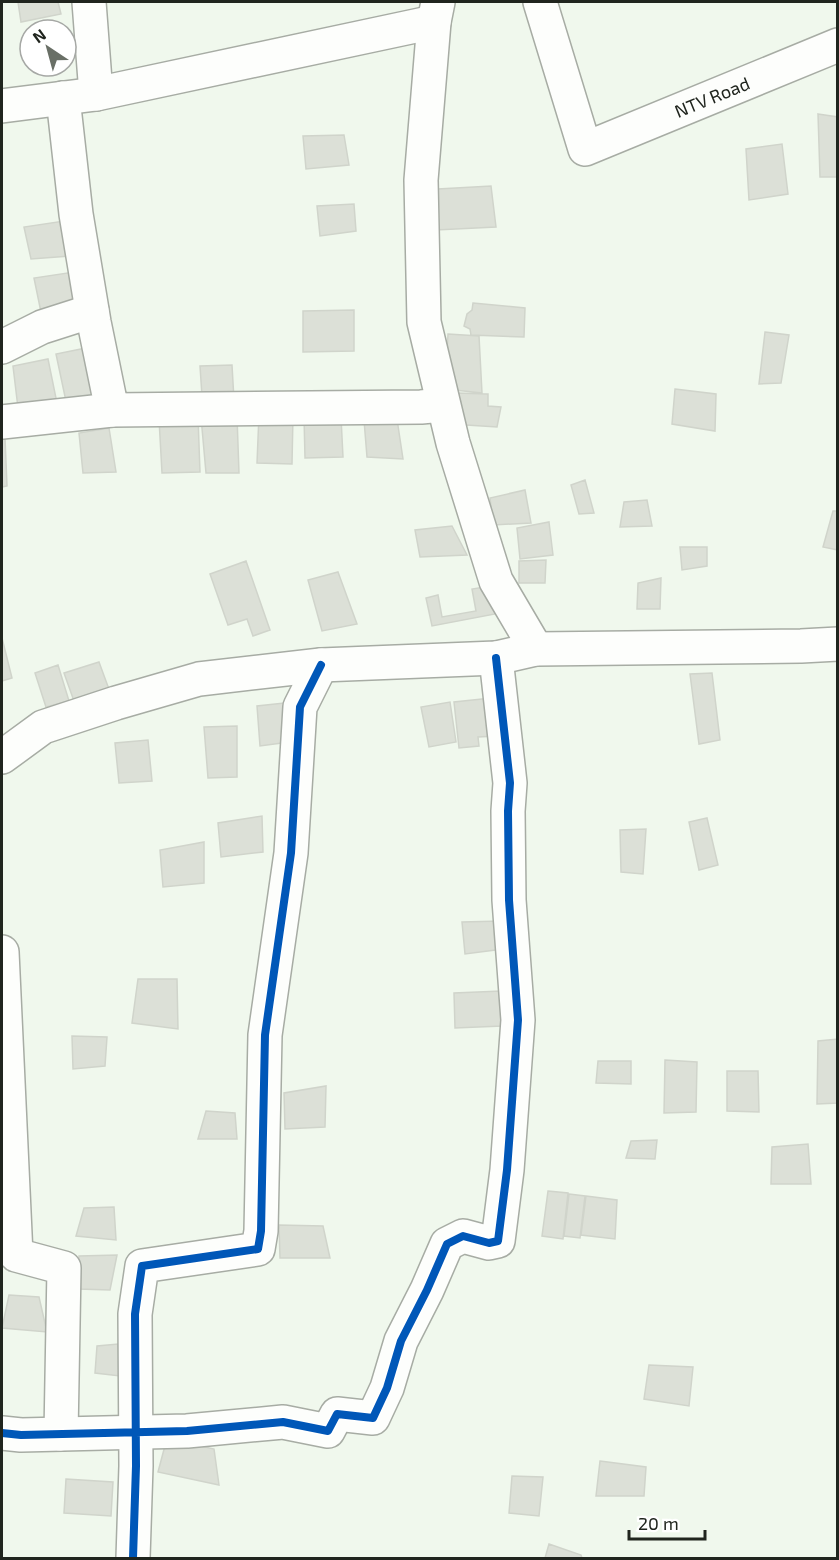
<svg xmlns="http://www.w3.org/2000/svg" width="839" height="1560" font-family="'Exo 2',sans-serif">
	<style>
		.building { fill: #dce0d7; stroke: #d0d4cb; stroke-width: 1.5 }
		.lines { fill: none; stroke-linecap: round; stroke-linejoin: round }
		.minor-casing { stroke: #a7aca4; stroke-width: 36 }
		.minor { stroke: #fdfefc; stroke-width: 33 }
		.cycleway-casing { stroke: #fff; stroke-width: 11 }
		.cycleway { stroke: #0057b8; stroke-width: 8 }
		.labels { text-anchor: middle; dominant-baseline: central; stroke-width: 4.5; stroke-linejoin: round; paint-order: stroke }
		.street-label { font-size: 18px; fill: #20251e; stroke: #fff }
	</style>
	<rect width="100%" height="100%" fill="#f0f8ed"/>
	<path class="building" d="M18,2H58L61,14L21,22Z
		M818,114L838,117L837,177H820Z
		M344,135L349,165L306,169L303,136Z
		M782,144L788,194L749,200L746,149Z
		M491,186L496,227L436,230L438,189Z
		M354,204L356,231L320,236L317,206Z
		M64,221L70,256L31,259L24,227Z
		M74,272L77,306L42,317L34,278Z
		M473,303L525,308L524,337L471,335L470,329L464,326L467,314L472,310Z
		M354,310V351L303,352V311Z
		M765,332L789,335L781,383L759,384Z
		M448,334L479,336L482,393L445,389Z
		M91,347L102,399L67,406L56,354Z
		M48,359L57,403L18,408L13,366Z
		M232,365L234,400L202,396L200,366Z
		M675,389L716,394L715,431L672,424Z
		M456,393L488,394V406L501,407L497,427L451,424Z
		M259,414L293,416L292,464L257,463Z
		M237,416L239,473H206L201,417Z
		M198,417L200,472L162,473L159,419Z
		M304,417H341L343,457L305,458Z
		M397,419L403,459L367,457L364,420Z
		M109,428L116,472L83,473L79,433Z
		M2,438H5L7,486L2,487Z
		M585,480L594,513L579,514L571,485Z
		M525,490L531,523L493,525L490,498Z
		M647,500L652,526L620,527L624,502Z
		M833,511H838V550L823,547Z
		M549,522L553,555L520,559L517,528Z
		M452,526L467,555L420,557L415,530Z
		M680,547H707V566L682,570Z
		M546,560L545,583H519V561Z
		M246,561L270,630L253,636L247,619L228,625L210,574Z
		M338,572L357,624L322,631L308,580Z
		M661,578L660,609H637L638,583Z
		M490,586L495,614L432,626L426,598L438,595L442,617L476,611L472,589Z
		M2,638L12,678L2,681Z
		M99,662L110,692L74,701L64,673Z
		M58,665L69,701L46,707L35,673Z
		M712,673L720,740L699,744L690,674Z
		M491,698L496,736L478,737L479,746L459,748L454,702Z
		M450,702L456,742L429,747L421,707Z
		M284,703L289,742L260,746L257,706Z
		M237,726V777L208,778L204,727Z
		M148,740L152,781L119,783L115,743Z
		M262,816L263,852L221,857L218,823Z
		M707,818L718,865L699,870L689,822Z
		M646,829L643,874L621,872L620,830Z
		M204,842V883L163,887L160,850Z
		M501,921L503,949L465,954L462,922Z
		M138,979H177L178,1029L132,1023Z
		M501,991L502,1026L455,1028L454,993Z
		M72,1036L107,1037L105,1066L73,1069Z
		M838,1039V1103L817,1104L818,1041Z
		M665,1060L697,1062L696,1112L664,1113Z
		M598,1061H631V1084L596,1083Z
		M727,1071H758L759,1112L727,1111Z
		M326,1086L325,1127L285,1129L284,1093Z
		M206,1111L235,1113L237,1139H198Z
		M657,1140L655,1159L626,1158L631,1141Z
		M808,1144L811,1184H771L772,1147Z
		M548,1191L568,1193L563,1239L542,1236Z
		M569,1194L585,1196L580,1238L564,1236Z
		M586,1196L617,1200L615,1239L581,1235Z
		M114,1207L116,1240L76,1236L84,1208Z
		M279,1225L323,1226L330,1258H280Z
		M117,1255L110,1290L78,1289L79,1256Z
		M9,1295L39,1297L47,1332L2,1328Z
		M118,1344L120,1376L95,1373L97,1346Z
		M649,1365L693,1367L689,1406L644,1399Z
		M167,1438L214,1449L219,1485L158,1472Z
		M600,1461L646,1467L644,1496H596Z
		M512,1476L543,1477L539,1516L509,1513Z
		M66,1479L113,1482L111,1516L64,1513Z
		M549,1544L581,1555L582,1558H545Z"/>
	<g class="lines">
		<defs>
			<g id="minor">
				<path d="M89,2L96,94"/>
				<path d="M438,2L434,22L421,180L424,322L453,443L496,581L536,649"/>
				<path id="s1" d="M540,2L585,149L838,45"/>
				<path d="M63,98L76,214L94,322L112,410L421,407L443,405"/>
				<path d="M2,106L96,94L434,22"/>
				<path d="M2,347L42,327L92,311"/>
				<path d="M2,422L112,410"/>
				<path d="M2,757L43,727L116,703L199,679L321,665L496,658L536,649L801,646L838,644"/>
				<path d="M2,952L16,1255L64,1268L61,1434"/>
				<path d="M2,1433L21,1435L187,1431L283,1422L328,1431L337,1414L373,1418L387,1388L401,1341L427,1290L447,1244L463,1236L489,1243L498,1241L507,1170L518,1020L509,900L508,811L510,783L496,658"/>
				<path d="M133,1558L136,1466L135,1314L142,1266L258,1249L261,1231L265,1035L291,853L300,707L321,665"/>
			</g>
		</defs>
		<use href="#minor" class="minor-casing"/>
		<use href="#minor" class="minor"/>
		<defs>
			<path id="cycleway" d="M2,1433L21,1435L187,1431L283,1422L328,1431L337,1414L373,1418L387,1388L401,1341L427,1290L447,1244L463,1236L489,1243L498,1241L507,1170L518,1020L509,900L508,811L510,783L496,658
				M133,1558L136,1466L135,1314L142,1266L258,1249L261,1231L265,1035L291,853L300,707L321,665"/>
		</defs>
		<use href="#cycleway" class="cycleway-casing"/>
		<use href="#cycleway" class="cycleway"/>
	</g>
	<g class="labels">
		<g class="street-label">
			<text stroke="none"><textPath href="#s1" startOffset="291">NTV Road</textPath></text>
		</g>
	</g>
	<rect width="839" height="1560" fill="none" stroke="#20251e" stroke-width="6"/>
	<g transform="translate(48 48) rotate(324)"><circle r="28" fill="#ffffff" stroke="#a6a8a5" stroke-width="1.5"/>
	<path d="M0-4.5L10 22L0 15L-10 22Z" fill="#696f66"/>
	<text y="-9" font-size="16" font-weight="bold" text-anchor="middle" fill="#20251e">N</text>
	</g>
	<path d="M629 1530v9h76v-9" fill="none" stroke="#20251e" stroke-width="3"/>
	<text x="638" y="1530" font-size="18" fill="#20251e" stroke="#ffffff" stroke-width="4.5" paint-order="stroke">20 m</text>
</svg>
